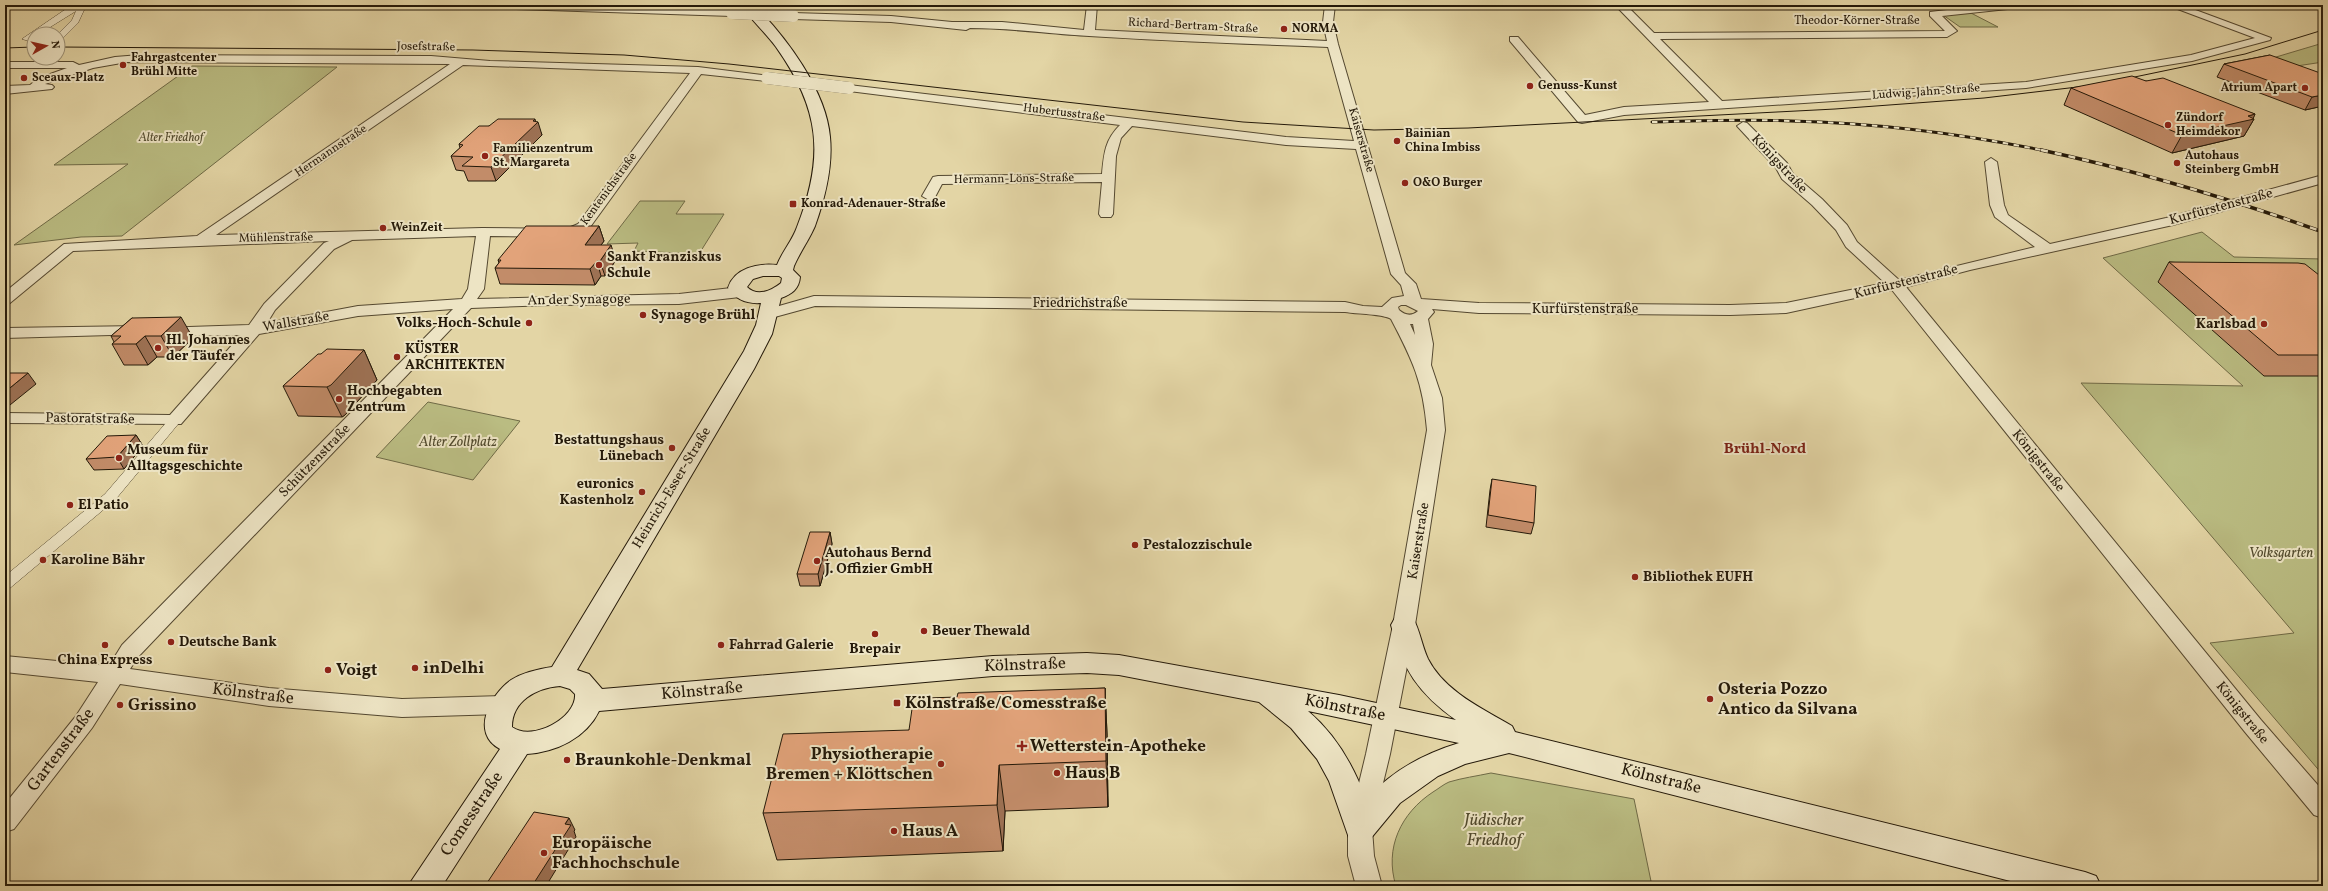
<svg xmlns="http://www.w3.org/2000/svg" width="2328" height="891" font-family="Vollkorn,serif">
	<style>
		.green { fill: #babc82; stroke: #6f6a46 }
		.lines { fill: none; stroke-linecap: round; stroke-linejoin: round }
		.pedestrian-casing { stroke: #544830; stroke-width: 1 }
		.minor-casing { stroke: #544830; stroke-width: 2 }
		.secondary-casing { stroke: #241909; stroke-width: 2 }
		.pedestrian { fill: #ede4c4; fill-rule: evenodd }
		.minor { fill: #ede4c4; fill-rule: evenodd }
		.secondary { fill: #ede4c4; fill-rule: evenodd }
		.tram { stroke: #241909; stroke-width: 1 }
		.rail-far1-casing { stroke: #241909; stroke-width: 3 }
		.rail-casing { stroke: #241909; stroke-width: 3.5 }
		.rail-far1 { stroke: #ede4c4; stroke-width: 2; stroke-dasharray: 5.5; stroke-linecap: butt }
		.rail { stroke: #ede4c4; stroke-width: 2.5; stroke-dasharray: 7; stroke-linecap: butt }
		.minor-bridge-casing { stroke: #544830; stroke-width: 12; stroke-linecap: butt }
		.minor-bridge { stroke: #ede4c4; stroke-width: 12 }
		.wall { fill: #c28c69; stroke: #241909 }
		.shaded-wall { fill: #9e7255; stroke: #241909 }
		.building { fill: #e2a37a; stroke: #241909 }
		.poi-dot { fill: #8f2418; stroke: #ede4c4; stroke-width: 1.5 }
		.labels { text-anchor: middle; dominant-baseline: central; stroke-width: 4; stroke-linejoin: round; paint-order: stroke }
		.far-street-label { font-size: 12px; fill: #241909; stroke: #ede4c4 }
		.far-poi-label { font-size: 12px; font-weight: bold; fill: #241909; stroke: #ede4c4; text-anchor: start }
		.far-park-label { font-size: 12px; font-style: italic; fill: #514a2d; stroke: #ede4c4 }
		.street-label { font-size: 14px; fill: #241909; stroke: #ede4c4 }
		.poi-label { font-size: 14px; font-weight: bold; fill: #241909; stroke: #ede4c4; text-anchor: start }
		.park-label { font-size: 14px; font-style: italic; fill: #514a2d; stroke: #ede4c4 }
		.neighbourhood-label { font-size: 15px; font-weight: bold; fill: #7a1f14; stroke: #ede4c4 }
		.near-street-label { font-size: 17px; fill: #241909; stroke: #ede4c4 }
		.near-poi-label { font-size: 17px; font-weight: bold; fill: #241909; stroke: #ede4c4; text-anchor: start }
		.near-park-label { font-size: 17px; font-style: italic; fill: #514a2d; stroke: #ede4c4 }
	</style>
	<rect width="100%" height="100%" fill="#e3d5a5"/>
	<filter id="stains"><feTurbulence type="fractalNoise" baseFrequency=".005" numOctaves="4"/><feColorMatrix values="0 0 0 0 .2 0 0 0 0 .09 0 0 0 0 .02 0 0 0 .5 -.17"/></filter>
	<radialGradient id="worn" r=".72"><stop offset=".6" stop-color="#630" stop-opacity="0"/><stop offset="1" stop-color="#630" stop-opacity=".3"/></radialGradient>
	<path class="green" d="M1971,13L1998,27H1960L1943,15Z
		M2323,43V62L2277,69L2256,63Z
		M192,66L337,67L122,236L81,237L14,245L128,164L54,165Z
		M640,201H685L676,214H724L699,254L634,251L638,243L607,244Z
		M2202,232L2234,257L2323,259V775L2210,643L2294,633L2081,383L2243,386L2103,258Z
		M428,402L520,421L473,480L376,457Z
		M1491,773L1634,799L1652,886H1396C1384,848 1401,813 1433,792C1438,789 1444,784 1449,782C1462,778 1477,776 1491,773Z"/>
	<g class="lines">
		<defs>
			<path id="pedestrian" d="M79,5H92L85,8L78,23L62,39H58V34L72,20L76,11L39,34H34V37L29,41L22,39L66,9Z
				M115,5H152L148,7H119Z
				M175,416L179,417L181,420L179,423L115,500L10,588L5,589V576L105,494L171,417Z"/>
			<path id="minor" d="M476,5H577L732,10L737,13L732,16L481,8Z
				M1087,5H1097L1095,30L1327,41L1323,22L1325,5H1335L1333,22L1338,44L1405,273L1416,284L1421,299L1479,303L1730,305L1786,303L1885,283L1846,247L1836,230L1812,205L1782,179L1776,168L1737,126L1743,122L1747,123L1787,163L1793,174L1822,199L1847,225L1857,242L1899,280L2035,247L1995,217L1990,205L1985,162L1991,158L1997,162L2004,205L2008,215L2050,244L2166,218L2323,175V183L2173,225L1970,270L1906,287L2261,720L2323,791V818L2314,815L2245,732L1892,290L1786,313L1730,315L1479,313L1432,309L1434,312L1428,319L1433,344L1431,365L1442,398L1445,430L1415,625L1390,754L1372,829L1374,856L1382,886H1356L1348,856V829L1366,754L1393,625L1427,430C1423,382 1413,361 1391,319C1383,314 1357,314 1345,312L815,306L771,318L765,316L763,313L765,310L814,296L1345,302L1363,306L1382,307L1392,298L1404,296L1401,285L1391,274L1356,149L1286,145L1132,126L1121,138L1116,156L1113,214L1111,217H1101L1099,214L1102,182L942,184L934,199L929,200L922,196L933,177L938,176L1102,174C1104,153 1105,140 1120,125L849,91L843,88L849,85L1286,137L1354,141L1328,47C1248,44 1169,41 1089,36C1049,34 1010,28 970,28L966,30L891,22L793,19L788,16L793,13L891,16L952,22H1002L1084,30ZM1401,305H1406L1418,311C1411,317 1405,315 1399,310L1398,307ZM1410,324H1413L1415,335Z
				M1615,5H1626L1654,33L1945,31L1930,16V12L1989,5H2022L2017,8L1942,16L1957,31L1947,37L1660,39L1722,101L2026,82L2191,55L2255,38L2167,5H2182L2271,38L2270,40L2192,61L2026,88L1624,115L1582,123L1578,122L1510,41V37H1518L1585,115L1624,107L1709,102Z
				M140,55L431,56L490,61L698,67L771,76L773,78L771,80L767,81L701,74L588,230L568,237L490,236L484,289L477,299L679,294L740,287L748,292L740,297L679,304L551,305L471,308L138,657L130,669L269,688L402,699L502,696L510,699L513,705L510,711L502,714L402,717L269,706L120,684L92,728L14,829L5,832V804L76,716L98,682L5,672V656L109,666L122,645L453,309L358,316L259,334L181,424L5,423V413L170,415L241,335L165,336L159,334L157,331L159,328L249,325L264,304L324,243L329,241L73,251L10,303L5,305V292L64,244L197,236L450,64L127,62L93,68L45,84L52,85L54,87L52,89L5,94V86L30,85L39,78L67,68H5V62H73L79,65L115,57ZM463,65L690,73L578,224L566,229L482,228L216,235ZM476,236L468,289L462,299L358,306L267,323L275,310L334,249L352,240Z
				M140,326L146,328L148,331L146,334L5,338V328Z"/>
			<path id="secondary" d="M741,5H754C786,37 826,90 830,137C833,167 825,198 815,226C809,240 800,252 794,266L793,270L800,277C799,289 792,294 781,298L772,334L754,369L577,670L589,674L602,689L993,656L1087,653L1119,655L1339,695L1456,720C1419,694 1402,669 1391,625L1395,618L1404,616L1413,618C1420,631 1422,646 1428,659C1444,691 1483,709 1512,726L1515,732L2085,872L2096,876L2101,886H2030L1509,753L1465,764L1438,776L1400,803L1371,838L1360,842L1349,838L1329,781L1317,759L1291,728L1259,702L1119,675L1087,673L993,676L599,711C586,738 556,752 527,754L442,886H408L500,749C470,733 490,695 511,680C522,673 538,669 552,667L744,351L756,325L761,303C748,304 736,300 728,288C734,268 758,263 777,265C782,252 792,241 797,227C825,156 820,109 776,47C765,32 751,20 741,5ZM763,276H779L782,278L781,283C771,291 757,297 747,287L753,279ZM560,686L570,689L575,694C577,718 532,742 512,727C512,701 536,688 560,686ZM1308,711L1459,743C1423,754 1391,771 1366,800C1354,766 1336,735 1308,711Z"/>
		</defs>
		<use href="#pedestrian" class="pedestrian-casing"/>
		<use href="#minor" class="minor-casing"/>
		<use href="#secondary" class="secondary-casing"/>
		<use href="#pedestrian" class="pedestrian"/>
		<use href="#minor" class="minor"/>
		<use href="#secondary" class="secondary"/>
		<path class="tram" d="M58,47L473,50L624,55L729,64L1243,122L1374,130L1468,128L1835,109L1984,98L2086,86
			M5,48L34,47
			M2125,79L2245,54L2323,30"/>
		<defs>
			<path id="rail-far1" d="M1652,122C1698,121 1745,119 1791,121C1877,123 1963,134 2046,151"/>
			<path id="rail" d="M2041,150C2138,171 2231,199 2323,232"/>
		</defs>
		<use href="#rail-far1" class="rail-far1-casing"/>
		<use href="#rail" class="rail-casing"/>
		<use href="#rail-far1" class="rail-far1"/>
		<use href="#rail" class="rail"/>
		<defs>
			<path id="minor-bridge" d="M732,13L793,16
				M767,78L849,88"/>
		</defs>
		<use href="#minor-bridge" class="minor-bridge-casing"/>
		<use href="#minor-bridge" class="minor-bridge"/>
	</g>
	<path class="wall" d="M2270,55L2323,106L2305,110L2217,77L2224,64Z
		M2146,81L2255,114L2253,118L2254,119L2244,136L2172,153L2064,105L2071,88Z
		M536,122L542,135L496,181H468L464,171L456,170L451,156L460,148L459,144L489,126Z
		M599,226L604,241L601,245L616,260L605,276H601L595,285L500,284L495,268L499,263L498,260Z
		M2169,262L2323,275V376H2264L2158,282Z
		M132,318L193,338L173,357H157L148,365H124L112,344L114,342L111,336Z
		M364,350L377,380L345,415L342,417L298,416L283,386L321,354Z
		M136,435L143,446L124,469L94,470L86,459Z
		M1492,479L1534,523L1531,534L1486,527L1490,490Z
		M830,532L832,544L820,586H800L797,574Z
		M1105,688L1107,734L1108,807L1005,811L1003,851L777,860L763,813L909,730L957,697Z"/>
	<path class="shaded-wall" d="M2323,95V106L2305,110L2312,97Z
		M2255,114L2253,119H2254L2244,136L2172,153L2182,135Z
		M535,119L536,123L538,122L542,135L496,181L491,167Z
		M599,226L604,241L590,260L585,245Z
		M611,245L616,260L605,276L600,261Z
		M597,261L601,276L595,285L590,269Z
		M181,317L193,338L173,357L161,336Z
		M145,336L157,357L148,365L136,344Z
		M364,350L377,380L345,415L342,417L327,387Z
		M28,373L36,384L5,409V392Z
		M136,435L143,446L124,469L117,457Z
		M830,532L832,544L820,586L818,574Z
		M1105,688L1107,734L1108,807L1106,761Z
		M999,765L1005,811L1003,851L997,805Z
		M569,818L575,830L574,831L576,837L546,886H532L565,824Z"/>
	<path class="building" d="M2270,55L2323,74V95L2312,97L2224,64Z
		M2132,76L2146,81L2163,78L2255,114L2248,116L2254,119L2182,135L2071,88Z
		M498,119H535L533,121L538,122L491,167L462,166L473,157L451,156L463,145L459,144L479,126H489Z
		M526,226H599L585,245H611L600,261H597L590,269L495,268L501,260H498Z
		M2169,262L2298,263L2305,264L2319,275H2323V355H2278Z
		M181,317L161,336H145L136,344H112L121,336H111L132,318Z
		M327,349L364,350L331,385L327,387L283,386L318,354H321Z
		M5,373H28L5,392Z
		M136,435L117,457L86,459L107,436Z
		M1492,479L1536,486L1534,523L1488,515Z
		M810,532H830L818,574H797Z
		M1105,688L1106,761L999,765L997,805L763,813L783,734L909,730L912,709L916,704L927,698L957,697L958,693Z
		M534,812L569,818L565,824L571,825L532,886H485Z"/>
	<g class="poi-dot">
		<circle cx="1284" cy="29" r="4"/>
		<circle cx="123" cy="65" r="4"/>
		<circle cx="24" cy="78" r="4"/>
		<circle cx="1530" cy="86" r="4"/>
		<circle cx="2305" cy="88" r="4"/>
		<circle cx="2168" cy="125" r="4"/>
		<circle cx="1397" cy="141" r="4"/>
		<circle cx="485" cy="156" r="4"/>
		<circle cx="2177" cy="163" r="4"/>
		<circle cx="1405" cy="183" r="4"/>
		<rect x="789" y="200" width="8" height="8" rx="2"/>
		<circle cx="383" cy="228" r="4"/>
		<circle cx="599" cy="265" r="4"/>
		<circle cx="643" cy="315" r="4"/>
		<circle cx="529" cy="323" r="4"/>
		<circle cx="2264" cy="324" r="4"/>
		<circle cx="158" cy="348" r="4"/>
		<circle cx="397" cy="357" r="4"/>
		<circle cx="339" cy="399" r="4"/>
		<circle cx="672" cy="448" r="4"/>
		<circle cx="119" cy="458" r="4"/>
		<circle cx="642" cy="492" r="4"/>
		<circle cx="70" cy="505" r="4"/>
		<circle cx="1135" cy="545" r="4"/>
		<circle cx="43" cy="560" r="4"/>
		<circle cx="817" cy="561" r="4"/>
		<circle cx="1635" cy="577" r="4"/>
		<circle cx="924" cy="631" r="4"/>
		<circle cx="875" cy="634" r="4"/>
		<circle cx="171" cy="642" r="4"/>
		<circle cx="105" cy="645" r="4"/>
		<circle cx="721" cy="645" r="4"/>
		<circle cx="415" cy="668" r="4"/>
		<circle cx="328" cy="670" r="4"/>
		<circle cx="1710" cy="699" r="4"/>
		<rect x="893" y="699" width="8" height="8" rx="2"/>
		<circle cx="120" cy="705" r="4"/>
		<path d="M1020 740h4v4h4v4h-4v4h-4v-4h-4v-4h4z"/>
		<circle cx="567" cy="760" r="4"/>
		<circle cx="941" cy="764" r="4"/>
		<circle cx="1057" cy="773" r="4"/>
		<circle cx="894" cy="831" r="4"/>
		<circle cx="544" cy="853" r="4"/>
	</g>
	<g class="labels">
		<g class="far-street-label">
			<text x="1857" y="21">Theodor-Körner-Straße</text>
			<text transform="translate(1193 26) rotate(3)">Richard-Bertram-Straße</text>
			<text transform="translate(426 47) rotate(1)">Josefstraße</text>
			<text transform="translate(1926 92) rotate(-4)">Ludwig-Jahn-Straße</text>
			<text transform="translate(1064 113) rotate(7)">Hubertusstraße</text>
			<text transform="translate(1361 140) rotate(74)">Kaiserstraße</text>
			<text transform="translate(331 151) rotate(-34)">Hermannstraße</text>
			<text transform="translate(1014 179) rotate(-1)">Hermann-Löns-Straße</text>
			<text transform="translate(609 189) rotate(-54)">Kentenichstraße</text>
			<text transform="translate(276 238) rotate(-1)">Mühlenstraße</text>
		</g>
		<g class="far-poi-label">
			<text x="1292" y="29">NORMA</text>
			<text x="131" y="58">Fahrgastcenter<tspan x="131" dy="14">Brühl Mitte</tspan></text>
			<text x="32" y="78">Sceaux-Platz</text>
			<text x="1538" y="86">Genuss-Kunst</text>
			<text x="2297" y="88" text-anchor="end">Atrium Apart</text>
			<text x="2176" y="118">Zündorf<tspan x="2176" dy="14">Heimdekor</tspan></text>
			<text x="1405" y="134">Bainian<tspan x="1405" dy="14">China Imbiss</tspan></text>
			<text x="493" y="149">Familienzentrum<tspan x="493" dy="14">St. Margareta</tspan></text>
			<text x="2185" y="156">Autohaus<tspan x="2185" dy="14">Steinberg GmbH</tspan></text>
			<text x="1413" y="183">O&amp;O Burger</text>
			<text x="801" y="204">Konrad-Adenauer-Straße</text>
			<text x="391" y="228">WeinZeit</text>
		</g>
		<g class="far-park-label">
			<text x="171" y="138">Alter Friedhof</text>
		</g>
		<g class="street-label">
			<text transform="translate(1779 164) rotate(47)">Königstraße</text>
			<text transform="translate(2221 207) rotate(-15)">Kurfürstenstraße</text>
			<text transform="translate(1906 282) rotate(-14)">Kurfürstenstraße</text>
			<text transform="translate(579 300) rotate(-1)">An der Synagoge</text>
			<text x="1080" y="303">Friedrichstraße</text>
			<text x="1585" y="309">Kurfürstenstraße</text>
			<text transform="translate(296 322) rotate(-10)">Wallstraße</text>
			<text transform="translate(90 419) rotate(1)">Pastoratstraße</text>
			<text transform="translate(315 461) rotate(-46)">Schützenstraße</text>
			<text transform="translate(2038 461) rotate(51)">Königstraße</text>
			<text transform="translate(672 488) rotate(-59)">Heinrich-Esser-Straße</text>
			<text transform="translate(1419 541) rotate(-81)">Kaiserstraße</text>
			<text transform="translate(2242 713) rotate(51)">Königstraße</text>
		</g>
		<g class="poi-label">
			<text x="607" y="257">Sankt Franziskus<tspan x="607" dy="16">Schule</tspan></text>
			<text x="651" y="315">Synagoge Brühl</text>
			<text x="521" y="323" text-anchor="end">Volks-Hoch-Schule</text>
			<text x="2256" y="324" text-anchor="end">Karlsbad</text>
			<text x="166" y="340">Hl. Johannes<tspan x="166" dy="16">der Täufer</tspan></text>
			<text x="405" y="349">KÜSTER<tspan x="405" dy="16">ARCHITEKTEN</tspan></text>
			<text x="347" y="391">Hochbegabten<tspan x="347" dy="16">Zentrum</tspan></text>
			<text x="664" y="440" text-anchor="end">Bestattungshaus<tspan x="664" dy="16">Lünebach</tspan></text>
			<text x="127" y="450">Museum für<tspan x="127" dy="16">Alltagsgeschichte</tspan></text>
			<text x="634" y="484" text-anchor="end">euronics<tspan x="634" dy="16">Kastenholz</tspan></text>
			<text x="78" y="505">El Patio</text>
			<text x="1143" y="545">Pestalozzischule</text>
			<text x="825" y="553">Autohaus Bernd<tspan x="825" dy="16">J. Offizier GmbH</tspan></text>
			<text x="51" y="560">Karoline Bähr</text>
			<text x="1643" y="577">Bibliothek EUFH</text>
			<text x="932" y="631">Beuer Thewald</text>
			<text x="179" y="642">Deutsche Bank</text>
			<text x="729" y="645">Fahrrad Galerie</text>
			<text x="875" y="649" text-anchor="middle">Brepair</text>
			<text x="105" y="660" text-anchor="middle">China Express</text>
		</g>
		<g class="park-label">
			<text x="458" y="442">Alter Zollplatz</text>
			<text x="2281" y="553">Volksgarten</text>
		</g>
		<g class="neighbourhood-label">
			<text x="1765" y="449">Brühl-Nord</text>
		</g>
		<g class="near-street-label">
			<text transform="translate(1025 665) rotate(-2)">Kölnstraße</text>
			<text transform="translate(702 691) rotate(-5)">Kölnstraße</text>
			<text transform="translate(253 694) rotate(7)">Kölnstraße</text>
			<text transform="translate(1345 708) rotate(11)">Kölnstraße</text>
			<text transform="translate(61 750) rotate(-53)">Gartenstraße</text>
			<text transform="translate(1661 779) rotate(14)">Kölnstraße</text>
			<text transform="translate(472 814) rotate(-56)">Comesstraße</text>
		</g>
		<g class="near-poi-label">
			<text x="423" y="668">inDelhi</text>
			<text x="336" y="670">Voigt</text>
			<text x="1718" y="689">Osteria Pozzo<tspan x="1718" dy="20">Antico da Silvana</tspan></text>
			<text x="905" y="703">Kölnstraße/Comesstraße</text>
			<text x="128" y="705">Grissino</text>
			<text x="1030" y="746">Wetterstein-Apotheke</text>
			<text x="933" y="754" text-anchor="end">Physiotherapie<tspan x="933" dy="20">Bremen + Klöttschen</tspan></text>
			<text x="575" y="760">Braunkohle-Denkmal</text>
			<text x="1065" y="773">Haus B</text>
			<text x="902" y="831">Haus A</text>
			<text x="552" y="843">Europäische<tspan x="552" dy="20">Fachhochschule</tspan></text>
		</g>
		<g class="near-park-label">
			<text x="1494" y="820">Jüdischer<tspan x="1494" dy="20">Friedhof</tspan></text>
		</g>
	</g>
	<rect width="2328" height="891" fill="none" stroke="#e3d5a5" stroke-width="20"/>
	<rect x="6" y="6" width="2316" height="879" fill="none" stroke="#241909" stroke-width="2"/>
	<rect x="10" y="10" width="2308" height="871" fill="none" stroke="#241909"/>
	<g transform="translate(46 46) rotate(82)"><circle r="19" fill="#ede4c4" stroke="#9d9379"/>
	<path d="M0-3L7 15L0 10L-7 15Z" fill="#8f2418"/>
	<text y="-6" font-size="11" font-weight="bold" text-anchor="middle" fill="#241909">N</text>
	</g>
	<rect width="100%" height="100%" filter="url(#stains)"/>
	<rect width="100%" height="100%" fill="url(#worn)"/>
</svg>
